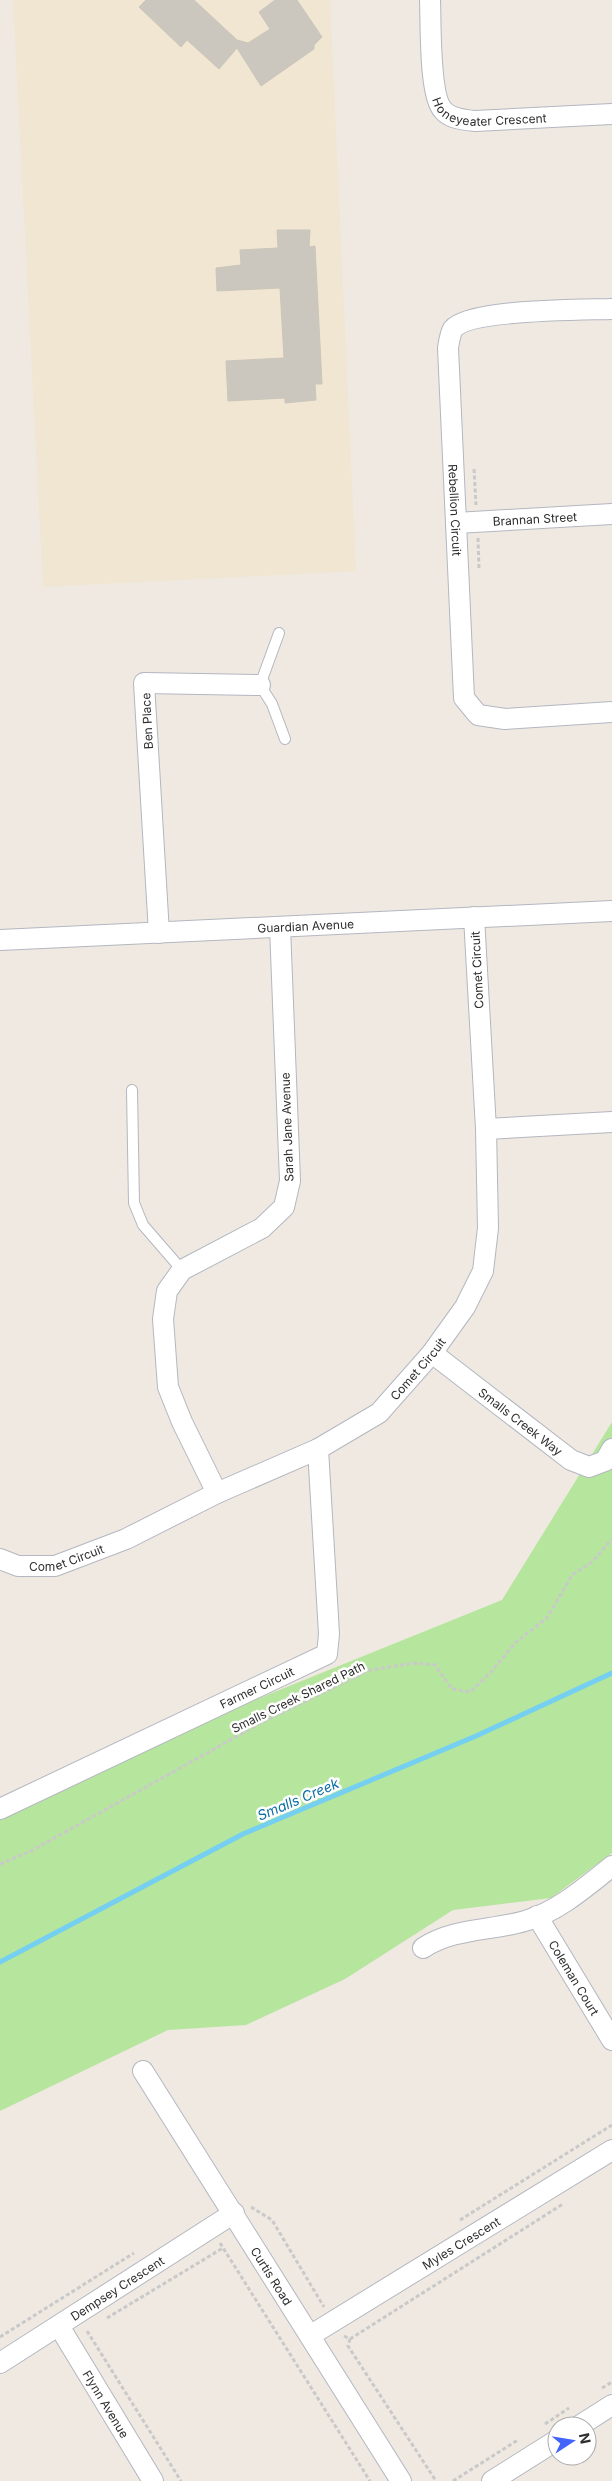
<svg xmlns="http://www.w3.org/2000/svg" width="612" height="2481" font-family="Inter,sans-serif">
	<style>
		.education { fill: #f0e6d1 }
		.green { fill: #b6e59e }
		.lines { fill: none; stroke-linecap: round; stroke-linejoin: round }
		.stream { stroke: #75cff0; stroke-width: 5 }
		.building { fill: #cbc7bf; stroke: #cbc5ba }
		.service-casing { stroke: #b4b7c1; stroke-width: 12 }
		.minor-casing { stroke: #b4b7c1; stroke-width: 22 }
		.path { stroke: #c9c9c9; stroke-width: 3; stroke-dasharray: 4 2.5; stroke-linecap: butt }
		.service { stroke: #fff; stroke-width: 10 }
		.minor { stroke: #fff; stroke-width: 20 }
		.labels { text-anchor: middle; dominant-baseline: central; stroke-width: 5; stroke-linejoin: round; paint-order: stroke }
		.street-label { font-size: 12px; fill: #2e2e2e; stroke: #fff }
		.water-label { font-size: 14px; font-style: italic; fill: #0d6fa3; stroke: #fff }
	</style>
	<rect width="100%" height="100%" fill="#efe9e1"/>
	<path class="education" d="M13,0H330L356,571L43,587Z"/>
	<path class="green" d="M612,1422V1853L551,1898L453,1910L345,1979L246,2025L168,2030L0,2111V1803L502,1600Z"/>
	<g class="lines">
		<path class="stream" d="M0,1962L243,1834L476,1736L612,1673"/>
	</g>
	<path class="building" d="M146,0H194L237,40L248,43L270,29L259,12L275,0H297L322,37L314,45V49L261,86L237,48L219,69L187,40L181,47L139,7Z
		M277,230H310L309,247L315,246L322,384H315L316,400L285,403V398L228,401L226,361L284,358L280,288L217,291L216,268L241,265L240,250L278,248Z"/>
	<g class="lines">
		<defs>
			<path id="service" d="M279,633L260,685L272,704L285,739
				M132,1090L134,1203L143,1225L182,1270"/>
			<g id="minor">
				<path id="s1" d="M430,0C431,22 429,96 443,110C450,119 465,120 475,121L612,114"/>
				<path id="s2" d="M612,309C583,310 469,309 453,329C450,334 449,342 448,348L464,698L478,715L505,719L612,712"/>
				<path id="s3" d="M456,523L612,514"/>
				<path d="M159,933L144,683L260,685"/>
				<path id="s4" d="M0,940L612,911"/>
				<path d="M486,1129L612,1122"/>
				<path id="s5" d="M432,1353L571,1460L589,1467L605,1461L612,1449"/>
				<path d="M217,1493L182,1422L168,1387L163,1319L167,1291L182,1270L262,1228L284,1207L290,1181L280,927"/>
				<path id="s6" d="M0,1559L18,1566H55L126,1539L217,1493L318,1449L379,1413L432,1353L465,1307L483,1271L488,1228L486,1129L474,917"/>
				<path id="s7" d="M0,1809L327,1654L329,1634L318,1449"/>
				<path id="s8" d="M537,1916L612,2040"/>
				<path d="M423,1948C453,1928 491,1931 525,1921C557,1912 586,1887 612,1866"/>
				<path id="s9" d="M143,2071L401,2481"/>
				<path id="s10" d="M59,2326L153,2481"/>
				<path id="s11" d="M311,2335L612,2150"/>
				<path id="s12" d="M0,2363L234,2213"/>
				<path d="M579,2426L612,2405"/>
				<path d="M492,2481L557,2440"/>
			</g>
		</defs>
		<use href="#service" class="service-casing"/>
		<use href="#minor" class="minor-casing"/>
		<path class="path" d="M474,469L476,505
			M478,538L479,569
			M0,1864L31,1851L259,1724L370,1670L415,1663L435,1665L452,1689L470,1692L491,1672L516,1642L547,1618L572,1575L592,1562L612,1539
			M251,2207L272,2220L324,2307
			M460,2220L612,2125
			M220,2243L370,2481
			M107,2318L223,2248
			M87,2331L181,2481
			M344,2336L350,2339L348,2346L436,2481
			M0,2337L134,2253
			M350,2339L563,2204
			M602,2388L612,2382
			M545,2424L569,2408
			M453,2481L518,2440"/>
		<use href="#service" class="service"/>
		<use href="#minor" class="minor"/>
	</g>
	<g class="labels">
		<g class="street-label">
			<text stroke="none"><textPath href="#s1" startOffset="158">Honeyeater Crescent</textPath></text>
			<text stroke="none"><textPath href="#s2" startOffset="344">Rebellion Circuit</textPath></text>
			<text stroke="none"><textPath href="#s3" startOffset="79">Brannan Street</textPath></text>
			<text transform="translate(147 721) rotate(-93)">Ben Place</text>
			<text stroke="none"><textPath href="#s4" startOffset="306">Guardian Avenue</textPath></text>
			<text transform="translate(477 970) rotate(-93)">Comet Circuit</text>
			<text transform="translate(287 1127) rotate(-92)">Sarah Jane Avenue</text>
			<text stroke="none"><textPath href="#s6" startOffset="474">Comet Circuit</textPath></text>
			<text stroke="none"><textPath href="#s5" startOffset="112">Smalls Creek Way</textPath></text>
			<text stroke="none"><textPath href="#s6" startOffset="69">Comet Circuit</textPath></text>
			<text stroke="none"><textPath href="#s7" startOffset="284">Farmer Circuit</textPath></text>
			<text transform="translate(298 1697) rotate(-26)">Smalls Creek Shared Path</text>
			<text stroke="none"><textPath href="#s8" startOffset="72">Coleman Court</textPath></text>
			<text stroke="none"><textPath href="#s11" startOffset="176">Myles Crescent</textPath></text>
			<text stroke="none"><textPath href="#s9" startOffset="242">Curtis Road</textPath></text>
			<text stroke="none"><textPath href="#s12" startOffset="139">Dempsey Crescent</textPath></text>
			<text stroke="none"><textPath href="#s10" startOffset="91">Flynn Avenue</textPath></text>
		</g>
		<g class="water-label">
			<text transform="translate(298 1799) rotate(-23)">Smalls Creek</text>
		</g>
	</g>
	<g transform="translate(572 2441) rotate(78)"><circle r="24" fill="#ffffff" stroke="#ababab"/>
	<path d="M0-4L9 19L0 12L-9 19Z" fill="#4264fb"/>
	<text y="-8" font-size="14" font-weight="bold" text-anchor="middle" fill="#2e2e2e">N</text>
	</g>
</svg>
